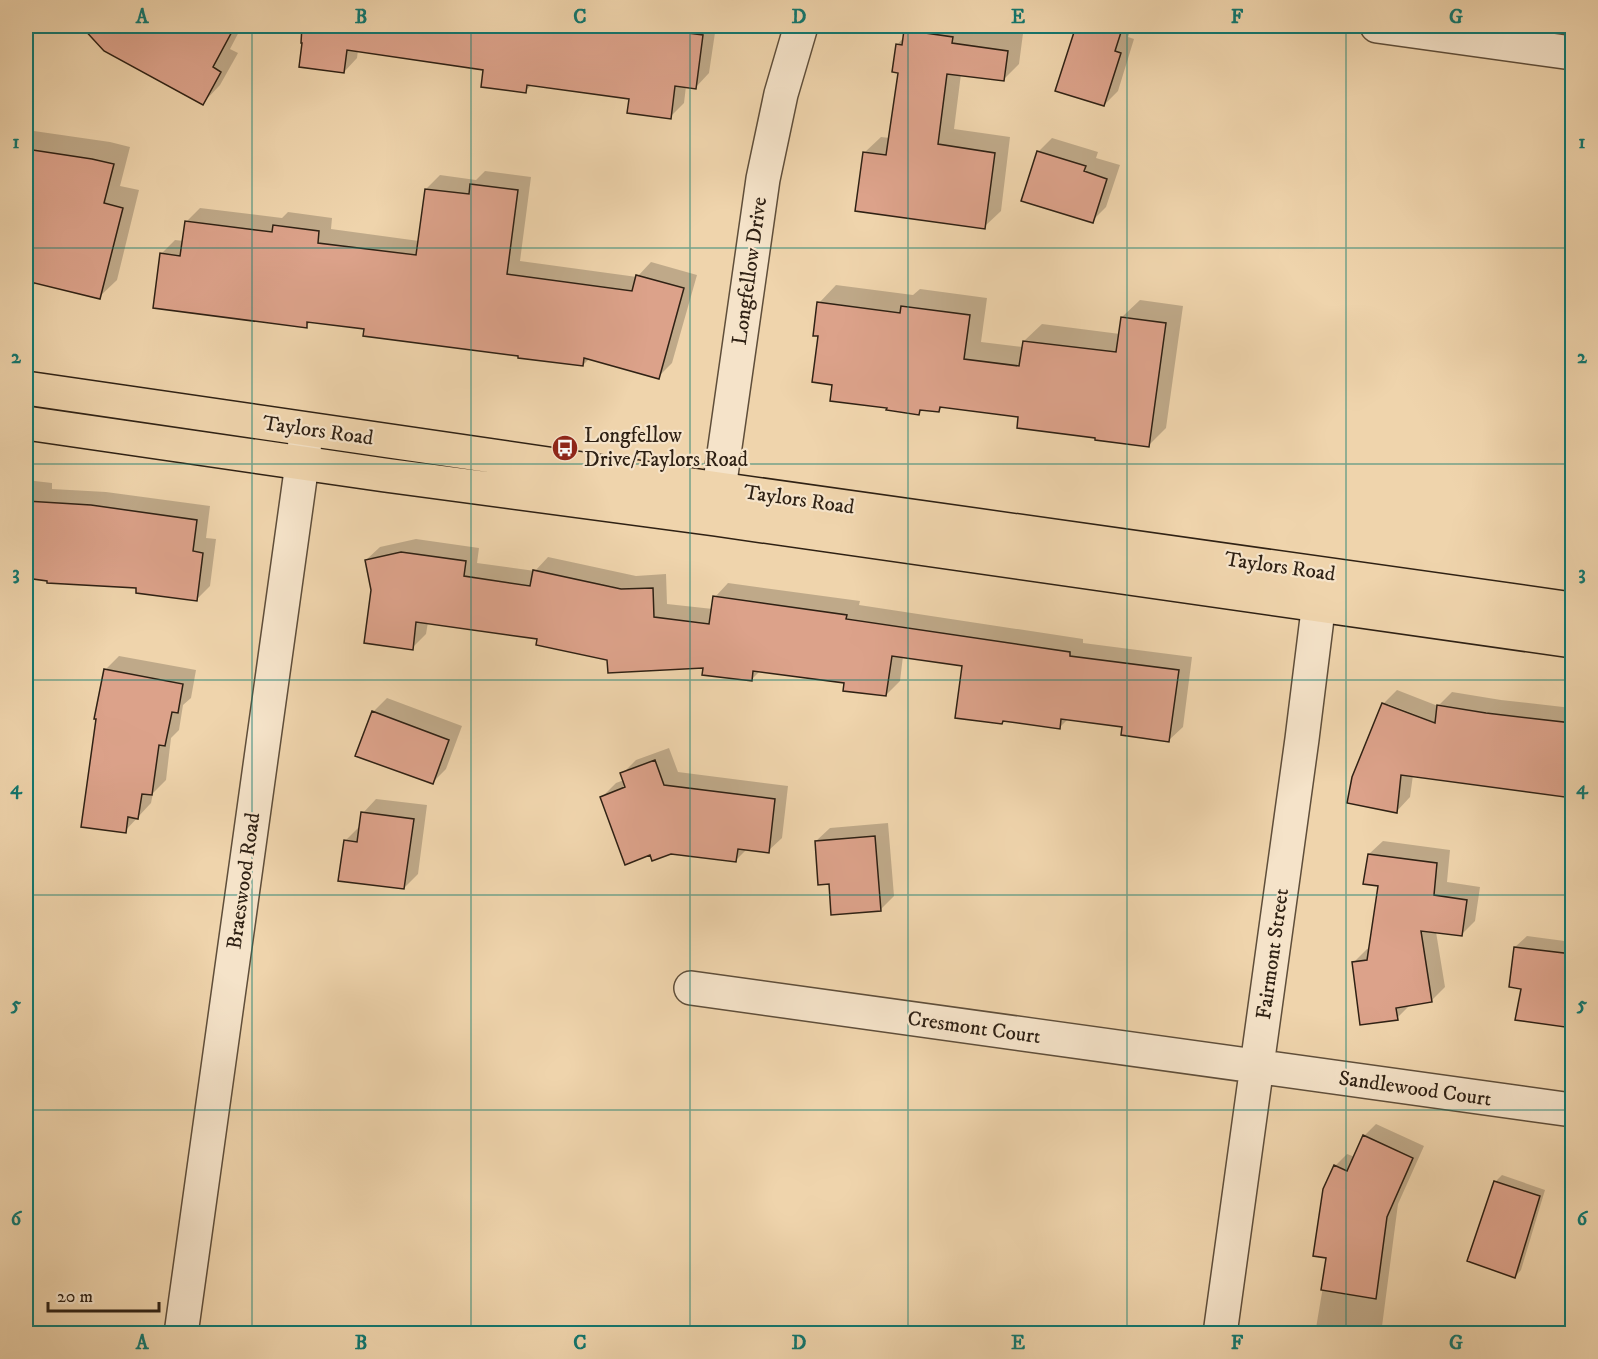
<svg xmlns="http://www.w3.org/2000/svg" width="1598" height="1359" font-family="'IM FELL DW Pica',serif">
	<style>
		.shadow { fill: #0003; fill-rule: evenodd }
		.building { fill: #dca28a; stroke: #2f2114; stroke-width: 1.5 }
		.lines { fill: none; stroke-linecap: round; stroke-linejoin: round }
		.minor-casing { stroke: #5f4e3a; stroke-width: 36 }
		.major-casing { stroke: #2f2114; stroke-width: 36 }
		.minor { stroke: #f5e3c9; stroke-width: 33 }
		.major { stroke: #efd4ac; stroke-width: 33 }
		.grid { fill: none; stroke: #0f766e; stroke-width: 1.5; stroke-opacity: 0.55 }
		.labels { text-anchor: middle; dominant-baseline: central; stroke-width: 4.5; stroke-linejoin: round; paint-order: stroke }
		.street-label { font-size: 21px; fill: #2f2114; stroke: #f5e3c9 }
		.poi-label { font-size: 21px; fill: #2f2114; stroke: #f5e3c9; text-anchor: start }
		.neatline { fill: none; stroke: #0f766e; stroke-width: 2 }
		.grid-label { font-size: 20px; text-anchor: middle; font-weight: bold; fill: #0f766e }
	</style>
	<rect width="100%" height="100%" fill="#efd4ac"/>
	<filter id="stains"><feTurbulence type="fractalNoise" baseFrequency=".00333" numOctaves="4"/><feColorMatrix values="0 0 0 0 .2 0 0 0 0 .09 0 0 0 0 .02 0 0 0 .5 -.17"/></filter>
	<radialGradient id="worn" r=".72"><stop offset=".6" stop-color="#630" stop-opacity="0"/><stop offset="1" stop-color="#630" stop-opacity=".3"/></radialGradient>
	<path class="shadow" d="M83,26H242L230,49L238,53L220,85L203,103L105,50Z
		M306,26H716L709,73L696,87L686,86L684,103L670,117L631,98L533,84L525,91L485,68L358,50L357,58L344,72L300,66Z
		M911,26H1024L1019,64L1003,80L961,74L954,129L1010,137L1001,211L984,227L864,153L881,137L890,138L900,72L897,45L904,37L905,31Z
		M1077,26H1132L1128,37L1134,39L1118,91L1104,105L1057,90Z
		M27,130L110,142L130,147L120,186L139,190L117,280L99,297L37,282L33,286L26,285V132Z
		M1052,138L1098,152L1096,158L1120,165L1106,207L1092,221L1038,152Z
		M485,171L531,177L520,261L637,277L651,262L697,275L672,363L658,377L590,358L583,365L365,328L311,321L306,326L161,254L175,240L184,241L186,222L200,208L282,218L288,212L332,218L331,229L419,241L426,189L440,175L476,180Z
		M836,285L913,295L920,289L987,298L981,342L1023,347L1024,341L1042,324L1120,334L1122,317L1140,300L1183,306L1166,428L1148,446L1020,416L944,406L938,411L922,409L918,413L888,407L834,384L820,335L819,303Z
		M26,480L52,483V489L106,492L210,506L206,538L216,539L210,586L197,599L138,587L26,577Z
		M416,539L479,548L477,563L535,571L548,557L636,576L666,574L667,604L713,609L715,597L728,583L860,601L859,605L1083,639V643L1192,657L1183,727L1169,740L1124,726L1068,719L1059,728L1004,720L1002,723L964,665L903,656L900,681L886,695L846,682L760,671L751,680L705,666L609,659L539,637L428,622L426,634L412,648L373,590L366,560L380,547Z
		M119,656L196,670L191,698L183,705L179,730L171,738L166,780L153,793L151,803L125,831L105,670Z
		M1397,690L1438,706L1452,692L1501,700L1572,708V797L1413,775L1410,797L1397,811L1383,704ZM1388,704L1442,725L1441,727L1388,707Z
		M387,698L462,726L446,769L432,783L373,712Z
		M669,748L678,772L788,786L782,838L768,851L747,849L736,860L671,853L651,854L602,797L616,783L624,780L622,774L636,760Z
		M376,799L427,805L418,874L404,888L345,841L359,827H360L363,813Z
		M888,823L894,896L880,910L831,883L816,841L830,828Z
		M1383,841L1450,850L1447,882L1480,887L1475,921L1461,935L1436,932L1445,987L1431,1001L1411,1004L1397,1018L1353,963L1367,949L1370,948L1379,885L1369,854Z
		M1527,936L1572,942V1017L1564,1025L1522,988L1515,947Z
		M1376,1124L1424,1146L1398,1204L1381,1334H1315L1328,1257L1335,1166L1347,1154L1355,1157L1364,1136Z
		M1502,1175L1545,1190L1521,1270L1515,1277L1495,1182Z"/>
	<path class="building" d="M81,26H235L213,67L221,72L203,105L104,51Z
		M302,26H634L703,35L696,89L675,86L671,119L627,113L629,99L527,85L526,93L481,87L483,70L347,50L344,73L299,67L302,43H301Z
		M1076,26H1123L1115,51L1121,53L1104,106L1055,91Z
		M904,30L953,37L952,43L1008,51L1004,81L947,74L938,144L995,153L985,229L855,211L863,152L886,155L898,73L892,72L896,44L902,45Z
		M26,149L92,159L114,164L104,203L123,208L100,299L26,281Z
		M1037,151L1086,166L1084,171L1107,179L1093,223L1021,201Z
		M470,184L518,190L507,274L632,291L636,275L684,288L659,379L584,358L583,366L518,358V356L363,336L364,329L307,322V328L153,308L160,253L180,256L185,221L272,232L273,225L319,231L318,243L416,255L425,189L469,194Z
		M817,302L900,313L901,306L970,315L964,359L1019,366L1023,341L1116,352L1121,317L1166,323L1149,447L1095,440V438L1017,428L1018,417L940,407L939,412L920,410L919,415L886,410L887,408L830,401L832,385L812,382L818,336H813Z
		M26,501L91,505L197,520L193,551L203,553L197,601L136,593V588L47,583V581L26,578Z
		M401,552L466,561L464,576L530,586L533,570L621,589L653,588L654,617L709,624L713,596L847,615L846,619L1070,652V656L1179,670L1169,742L1121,735L1122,727L1061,719L1060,729L1003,721L1002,724L955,718L962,666L892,656L886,696L843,691L844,683L753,671L752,681L702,675L703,668L608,673L607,660L536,645L537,639L416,622L413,650L364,643L371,590L365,560Z
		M104,669L183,684L178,713L172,712L165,746L159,745L152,795L142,794L138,819L128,817L126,833L81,827L96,719H94Z
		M1382,703L1435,723L1437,705L1486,713L1572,723V798L1401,775L1397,813L1347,803L1352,777Z
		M372,711L449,740L433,784L355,756Z
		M655,760L664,785L775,799L769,853L738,849L736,862L671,854L652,861L650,855L625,865L600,797L625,787L620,773Z
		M361,812L414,819L404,889L338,881L344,840L357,842Z
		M875,836L881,911L831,915L829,884L818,885L815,841Z
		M1368,854L1437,863L1434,895L1467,900L1462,936L1421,931L1432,1002L1396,1008L1398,1020L1360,1025L1352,962L1367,960L1378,886L1363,884Z
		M1514,947L1572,954V967L1565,1027L1515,1020L1521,989L1509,987Z
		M1363,1135L1413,1158L1387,1217L1376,1299L1321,1290L1326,1258L1313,1256L1323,1189L1334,1165L1347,1171Z
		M1494,1181L1540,1196L1515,1278L1467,1261Z"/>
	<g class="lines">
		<defs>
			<path id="minor" d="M1377,26L1572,53
				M715,517L763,179L781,94L801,26
				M691,988L1572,1110
				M181,1334L306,435
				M1220,1334L1302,739L1322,578"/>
			<path id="major" d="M26,388L719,489L1572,609
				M26,423L385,475L715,519L1572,641"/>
		</defs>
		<use href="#minor" class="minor-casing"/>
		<use href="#major" class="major-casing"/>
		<use href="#minor" class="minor"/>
		<use href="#major" class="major"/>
	</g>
	<path class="grid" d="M252,26V1334M471,26V1334M690,26V1334M908,26V1334M1127,26V1334M1346,26V1334M26,248H1572M26,464H1572M26,680H1572M26,895H1572M26,1110H1572"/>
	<defs>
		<symbol id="bus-disc" viewBox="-11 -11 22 22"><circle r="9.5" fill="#8f2418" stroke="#f5e3c9"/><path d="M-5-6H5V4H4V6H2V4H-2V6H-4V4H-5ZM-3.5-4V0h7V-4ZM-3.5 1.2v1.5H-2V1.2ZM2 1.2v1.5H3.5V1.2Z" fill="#fff"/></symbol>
	</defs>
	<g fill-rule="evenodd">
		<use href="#bus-disc" x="550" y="433" width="30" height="30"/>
	</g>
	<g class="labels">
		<g class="street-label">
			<text transform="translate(750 271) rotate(-82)">Longfellow Drive</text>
			<text transform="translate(318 431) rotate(8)">Taylors Road</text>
			<text transform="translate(799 500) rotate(8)">Taylors Road</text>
			<text transform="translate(1280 567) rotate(8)">Taylors Road</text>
			<text transform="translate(244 881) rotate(-82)">Braeswood Road</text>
			<text transform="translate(1273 954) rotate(-82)">Fairmont Street</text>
			<text transform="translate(974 1028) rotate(8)">Cresmont Court</text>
			<text transform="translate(1415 1089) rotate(8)">Sandlewood Court</text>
		</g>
		<g class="poi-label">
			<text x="584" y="436">Longfellow<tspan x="584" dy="24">Drive/Taylors Road</tspan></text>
		</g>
	</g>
	<rect width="1598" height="1359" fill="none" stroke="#efd4ac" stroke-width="66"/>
	<path d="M48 1302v9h111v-9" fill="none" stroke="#2f2114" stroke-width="3"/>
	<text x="57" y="1302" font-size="18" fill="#2f2114" stroke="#f5e3c9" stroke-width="4.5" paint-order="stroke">20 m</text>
	<rect x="33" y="33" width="1532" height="1293" class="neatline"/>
	<g class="grid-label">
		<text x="142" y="23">A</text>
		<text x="361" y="23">B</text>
		<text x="580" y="23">C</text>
		<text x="799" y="23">D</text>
		<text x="1018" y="23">E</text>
		<text x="1237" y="23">F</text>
		<text x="1456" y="23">G</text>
		<text x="16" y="148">1</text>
		<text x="1582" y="148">1</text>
		<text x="16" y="363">2</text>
		<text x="1582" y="363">2</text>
		<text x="16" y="579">3</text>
		<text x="1582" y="579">3</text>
		<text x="16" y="794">4</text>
		<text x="1582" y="794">4</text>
		<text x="16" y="1010">5</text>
		<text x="1582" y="1010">5</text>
		<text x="16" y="1225">6</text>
		<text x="1582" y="1225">6</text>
		<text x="142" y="1349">A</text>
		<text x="361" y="1349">B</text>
		<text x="580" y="1349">C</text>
		<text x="799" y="1349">D</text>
		<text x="1018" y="1349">E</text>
		<text x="1237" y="1349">F</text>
		<text x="1456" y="1349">G</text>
	</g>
	<rect width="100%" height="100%" filter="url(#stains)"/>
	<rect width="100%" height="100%" fill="url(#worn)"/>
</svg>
